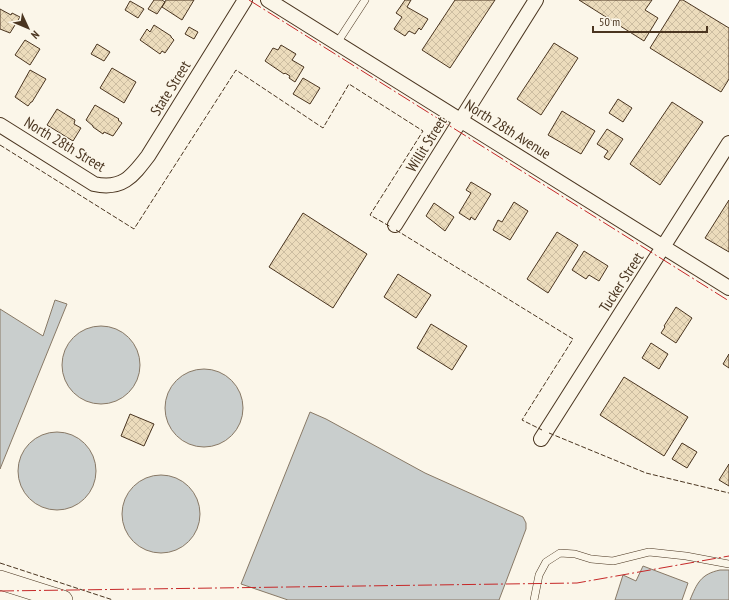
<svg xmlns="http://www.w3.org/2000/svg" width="729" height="600" font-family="'PT Sans Narrow',sans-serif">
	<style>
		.water { fill: #c9cecd; stroke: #887966 }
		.building { fill: url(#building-cross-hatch); stroke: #4a3520 }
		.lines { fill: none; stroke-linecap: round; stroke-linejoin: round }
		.service-casing { stroke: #4a3520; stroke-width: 8 }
		.minor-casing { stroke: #4a3520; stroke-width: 16 }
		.secondary-casing { stroke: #4a3520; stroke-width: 20 }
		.service { stroke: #fbf6e9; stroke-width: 7 }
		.minor { stroke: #fbf6e9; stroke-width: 14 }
		.secondary { stroke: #fbf6e9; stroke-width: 19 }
		.fence { stroke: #4a3520; stroke-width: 1; stroke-dasharray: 5 2; stroke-linecap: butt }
		.power { stroke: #c62828; stroke-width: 1; stroke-dasharray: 14 3 2 3; stroke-linecap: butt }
		.labels { text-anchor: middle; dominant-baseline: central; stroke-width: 3; stroke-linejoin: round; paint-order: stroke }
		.street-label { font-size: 15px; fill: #4a3520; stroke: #fbf6e9 }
	</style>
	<defs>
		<pattern id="building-cross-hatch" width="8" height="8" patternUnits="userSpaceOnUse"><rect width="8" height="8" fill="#ecdcbc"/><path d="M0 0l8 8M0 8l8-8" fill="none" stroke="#ccbda1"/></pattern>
	</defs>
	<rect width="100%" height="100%" fill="#fbf6e9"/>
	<path class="water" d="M55,300L67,304L0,469V309L43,336Z
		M62 365a39 39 0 1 1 78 0a39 39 0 1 1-78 0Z
		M165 408a39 39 0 1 1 78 0a39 39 0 1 1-78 0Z
		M310,412L326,419L425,473L523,517L526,523V529L499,600H288L241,584Z
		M18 471a39 39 0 1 1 78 0a39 39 0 1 1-78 0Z
		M122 514a39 39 0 1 1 78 0a39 39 0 1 1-78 0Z
		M643,566L688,583L682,600H615L623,575L636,581Z
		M720,570H729V600H690C697,583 701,574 720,570Z"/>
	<path class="building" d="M154,0H162L165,2L157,14L148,9Z
		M166,0H194L182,20L162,7Z
		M405,0H411L407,7L428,19L421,30L419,28L415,34L409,31L405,36L394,29L402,17L396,13Z
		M455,0H495L450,68L422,50Z
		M579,0H652L645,10L658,18L644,41Z
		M680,0H683L729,28V79L721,92L650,48Z
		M130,1L144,9L138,18L125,10Z
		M0,9L11,15L12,13L20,17L10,33L0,29Z
		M154,25L171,36V37L174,40L165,53L162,51L160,54L140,40L147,29L150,32Z
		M189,27L198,32L194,39L185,34Z
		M25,40L40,49L30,65L15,55Z
		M554,43L578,58L541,115L517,99Z
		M97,44L110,52L104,61L91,54Z
		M281,45L296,54L292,60L304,67L295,82L289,78L290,76L285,73L284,74L265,61L273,48L278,50Z
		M112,68L136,82L124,103L100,88Z
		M30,70L46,79L32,102H31L28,106L15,97Z
		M303,78L320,88L310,104L293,94Z
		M618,99L632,108L623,122L609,113Z
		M672,102L703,122L660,185L630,164Z
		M95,105L119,119L118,120L122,123L113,136L104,132L103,134L93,127V126L86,120Z
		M57,109L75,120L74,124L81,128L73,141L47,125Z
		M562,111L595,131L581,154L548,135Z
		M607,129L623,139L609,160L604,157L608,151L597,144Z
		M471,182L491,194L475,220L471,217L470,220L459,213L471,193L466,190Z
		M729,200V252L705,238Z
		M514,202L528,211L510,240L493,230L498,220L502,222Z
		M434,203L454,217L445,231L426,216Z
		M303,213L367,254L333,308L269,267Z
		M557,232L578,245L548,293L527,279Z
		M584,251L608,266L599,281L589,275L586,279L572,270Z
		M398,274L431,295L416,318L384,297Z
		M676,307L692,318L676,343L661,333L665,327L664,326Z
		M431,324L467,346L452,370L417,348Z
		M651,343L668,354L659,369L642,358Z
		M729,354V368L723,364Z
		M624,377L688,417L664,456L600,415Z
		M130,414L154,424L144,446L121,436Z
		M682,443L697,452L687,468L672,459Z
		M729,464V486L719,480Z"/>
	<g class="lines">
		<defs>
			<path id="service" d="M337,43L365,0
				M534,600L539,575L546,562L560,553L575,554L591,559L613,561L649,552L686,556L729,564"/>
			<path id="minor" d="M268,0L729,288
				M0,125L94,184C122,190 132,177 148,156L245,0
				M395,225L536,0
				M541,439L729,143"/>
			<path id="secondary" d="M0,580L63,600"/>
		</defs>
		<use href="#service" class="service-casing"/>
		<use href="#minor" class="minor-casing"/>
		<use href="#secondary" class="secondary-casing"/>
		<use href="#service" class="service"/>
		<use href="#minor" class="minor"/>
		<use href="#secondary" class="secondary"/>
		<path class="fence" d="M0,145L134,229L236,70L323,128L349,84L423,131L370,215L391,227
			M396,230L573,339L522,420L542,430
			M549,433L646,473L729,493
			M0,563L113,600"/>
		<path class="power" d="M249,0L729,301
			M0,591L577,583L729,556"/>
	</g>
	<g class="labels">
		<g class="street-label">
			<text transform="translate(170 88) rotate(-58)">State Street</text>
			<text transform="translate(508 129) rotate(32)">North 28th Avenue</text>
			<text transform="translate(65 144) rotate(31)">North 28th Street</text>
			<text transform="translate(426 144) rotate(-58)">Willit Street</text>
			<text transform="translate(621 282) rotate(-57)">Tucker Street</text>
		</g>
	</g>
	<g transform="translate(28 28) rotate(134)" stroke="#fbf6e9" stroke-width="3" paint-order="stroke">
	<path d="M0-3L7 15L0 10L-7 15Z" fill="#4a3520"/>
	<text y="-6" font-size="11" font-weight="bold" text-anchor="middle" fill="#4a3520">N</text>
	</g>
	<path d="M593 26v6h114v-6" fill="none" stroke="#4a3520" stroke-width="2"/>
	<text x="599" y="26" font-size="12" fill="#4a3520" stroke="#fbf6e9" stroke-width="3" paint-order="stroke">50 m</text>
</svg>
